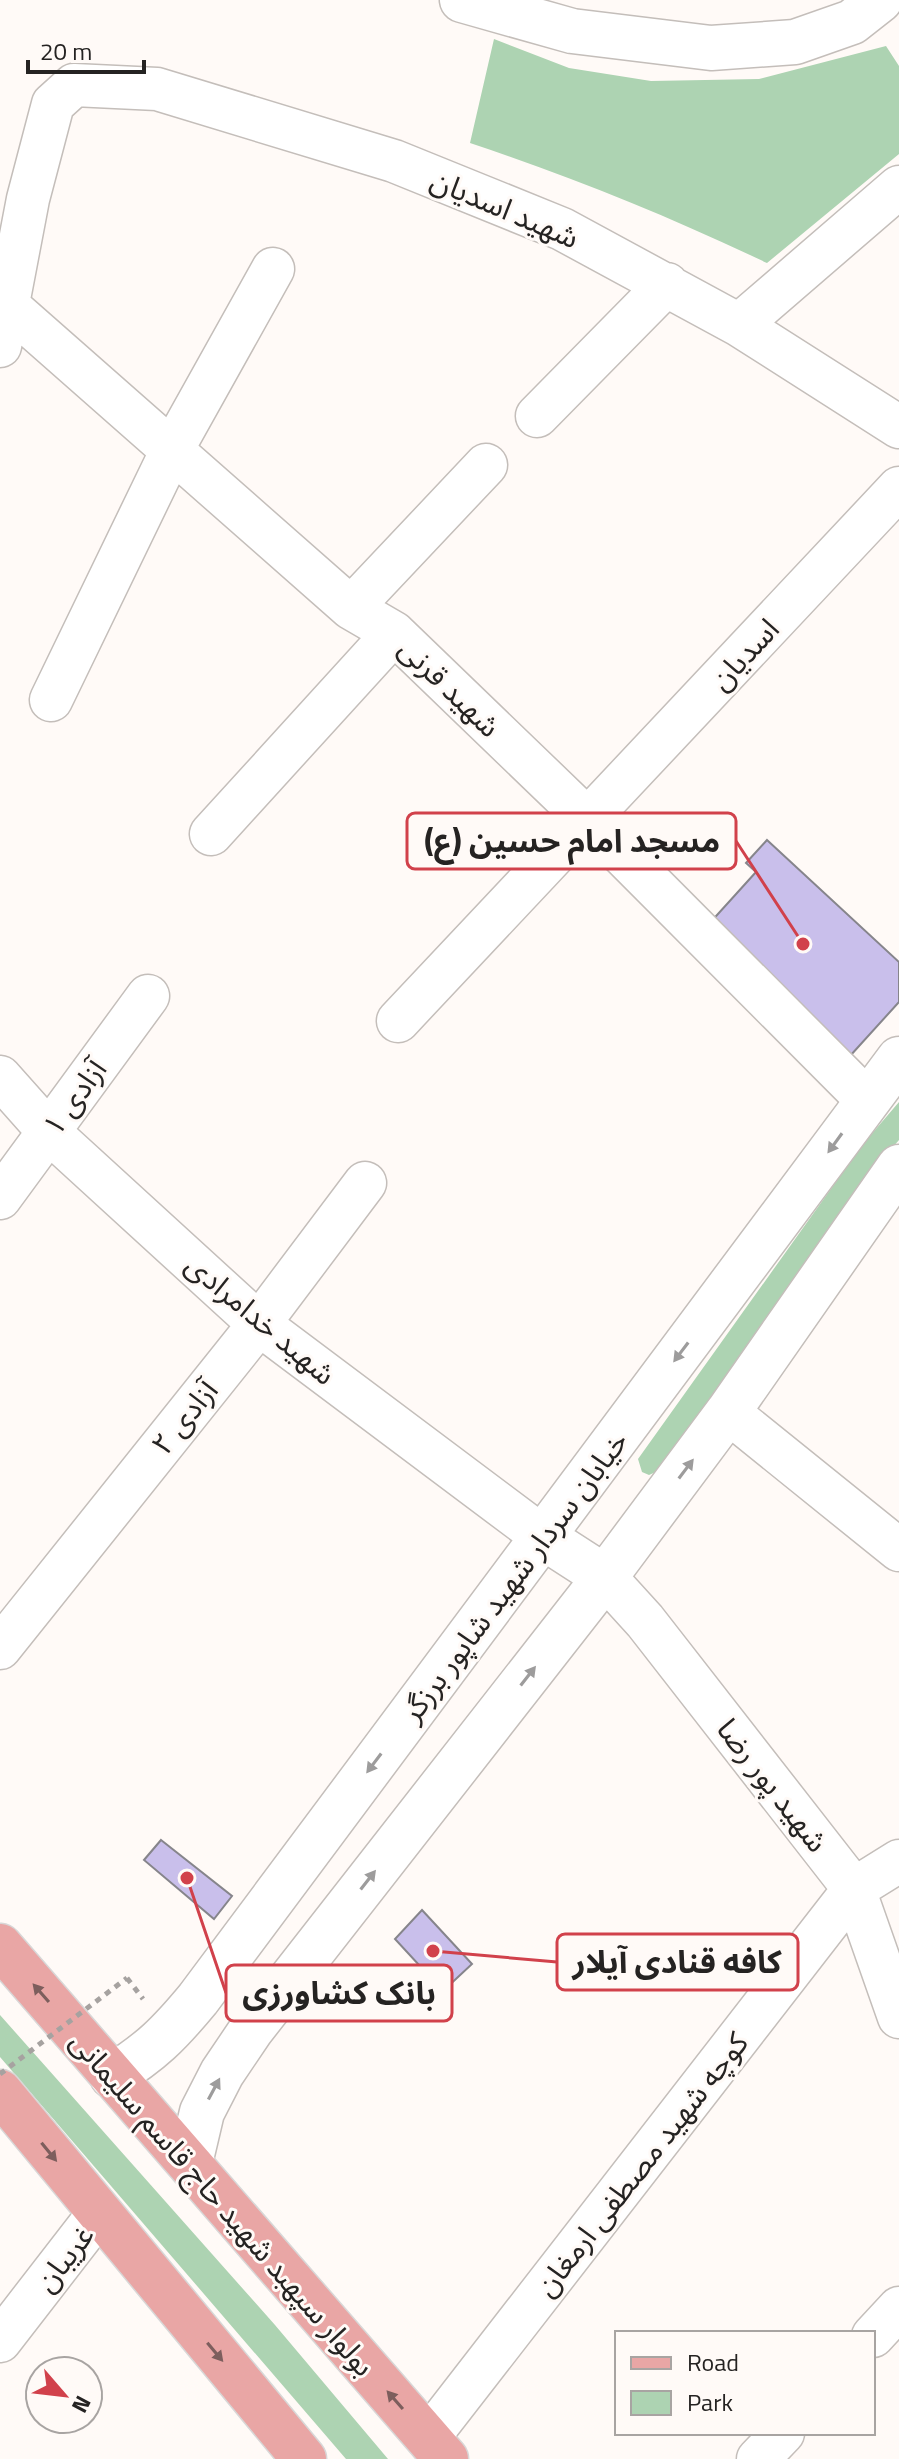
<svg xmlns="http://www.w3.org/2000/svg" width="899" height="2459" font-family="'Titillium Web','Noto Sans Arabic',sans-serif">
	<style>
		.green { fill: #add3b2 }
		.building { fill: #c9bfeb; stroke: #86858b; stroke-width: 2 }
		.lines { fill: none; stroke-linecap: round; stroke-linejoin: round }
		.minor-casing { stroke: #c4beba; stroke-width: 45 }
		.tertiary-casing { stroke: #c4beba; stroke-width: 47 }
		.secondary-casing { stroke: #c4beba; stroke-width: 47 }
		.primary-casing { stroke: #d8d7d7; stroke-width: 47 }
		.path { stroke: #a6a2a0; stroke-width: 5; stroke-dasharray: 6 6; stroke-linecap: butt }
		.minor { stroke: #fff; stroke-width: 42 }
		.tertiary { stroke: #fff; stroke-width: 44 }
		.secondary { stroke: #fff; stroke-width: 44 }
		.primary { stroke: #e9a6a5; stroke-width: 44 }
		.path-bridge { stroke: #a6a2a0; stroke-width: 5; stroke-dasharray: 6 6; stroke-linecap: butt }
		.oneway { fill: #9d9c9c }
		.oneway2 { fill: #7d5e5d }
		.labels { text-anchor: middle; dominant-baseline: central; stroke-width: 6; stroke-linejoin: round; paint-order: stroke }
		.street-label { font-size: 30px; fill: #252322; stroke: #fffaf7 }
		.leader { fill: none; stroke: #d1414b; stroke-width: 3 }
		.callout-dot { fill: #d1414b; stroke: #fffaf7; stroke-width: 3 }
		.callout { fill: #fffaf7; stroke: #d1414b; stroke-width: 3 }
		.callout-label { font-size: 32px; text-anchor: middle; font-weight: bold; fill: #252322 }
	</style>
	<rect width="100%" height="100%" fill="#fffaf7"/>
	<path class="green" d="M494,39L569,68L651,81L759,79L886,46L899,66V154L767,263C668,216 574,178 470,143Z
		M899,1102V1140L879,1163L658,1471L649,1475L642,1472L638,1459L863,1144Z
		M0,2015L275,2325L388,2459H346L0,2057Z"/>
	<path class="building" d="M767,840L899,962V1002L850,1056L708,925L756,872L746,863Z
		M161,1840L232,1896L214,1919L144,1860Z
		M422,1910L472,1964L443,1991L395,1939Z"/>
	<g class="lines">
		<defs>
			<path id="minor" d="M7,305L351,608L394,633L588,820L867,1100
				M739,325L899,187
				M0,346L28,199L53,104L74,85L157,89L394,161L562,229L739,325L899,427
				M537,416L667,284
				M351,608L486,465
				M51,700L172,450L273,269
				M211,834L394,633
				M398,1021L899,488
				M0,1077L49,1132L259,1324L543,1537
				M0,1198L148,996
				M728,1412L899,1550
				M605,1577L645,1621L854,1889L899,2017
				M0,1648L259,1324L365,1183
				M873,2336L899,2308
				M0,2341L99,2213
				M428,2438L854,1889L899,1861
				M758,2459L783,2433"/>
			<path id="tertiary" d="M462,0L572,31L711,48L795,42L852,22L880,0"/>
			<path id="secondary" d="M543,1537L605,1577
				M112,2076C151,2052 169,2034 198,1999L899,1059
				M190,2163L202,2112L222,2073L251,2030L605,1577L728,1412L899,1167"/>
			<path id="primary" d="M0,1946L446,2459
				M0,2092L304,2459"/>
		</defs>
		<use href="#minor" class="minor-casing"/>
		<use href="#tertiary" class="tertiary-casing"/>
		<use href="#secondary" class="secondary-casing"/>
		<use href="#primary" class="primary-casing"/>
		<path class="path" d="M127,1978L143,1999"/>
		<use href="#minor" class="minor"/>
		<use href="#tertiary" class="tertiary"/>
		<use href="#secondary" class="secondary"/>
		<use href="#primary" class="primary"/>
		<path class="path-bridge" d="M0,2074L127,1978"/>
	</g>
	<defs><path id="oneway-solid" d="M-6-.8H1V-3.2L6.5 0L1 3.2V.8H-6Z" transform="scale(2)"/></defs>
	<g class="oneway">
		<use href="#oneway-solid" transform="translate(835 1143) rotate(126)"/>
		<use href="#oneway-solid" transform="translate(681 1352) rotate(127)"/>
		<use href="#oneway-solid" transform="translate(686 1469) rotate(-53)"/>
		<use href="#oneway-solid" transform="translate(528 1676) rotate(-52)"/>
		<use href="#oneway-solid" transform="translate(374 1763) rotate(127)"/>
		<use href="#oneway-solid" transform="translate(368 1880) rotate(-52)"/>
		<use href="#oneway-solid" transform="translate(214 2089) rotate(-62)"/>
	</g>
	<g class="oneway2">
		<use href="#oneway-solid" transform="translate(41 1993) rotate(-131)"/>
		<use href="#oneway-solid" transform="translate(49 2152) rotate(51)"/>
		<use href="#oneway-solid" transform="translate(215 2352) rotate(50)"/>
		<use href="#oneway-solid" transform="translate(395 2400) rotate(-131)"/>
	</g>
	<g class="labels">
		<g class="street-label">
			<text transform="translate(505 208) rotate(23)">شهید اسدیان</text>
			<text transform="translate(744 654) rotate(-47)">اسدیان</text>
			<text transform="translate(450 687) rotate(44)">شهید قرنی</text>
			<text transform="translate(74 1097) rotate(-54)">آزادی ۱</text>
			<text transform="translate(261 1319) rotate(40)">شهید خدامرادی</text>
			<text transform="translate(184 1417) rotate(-51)">آزادی ۲</text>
			<text transform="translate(514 1576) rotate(-53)">خیابان سردار شهید شاپور برزگر</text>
			<text transform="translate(773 1785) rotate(52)">شهید پور رضا</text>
			<text transform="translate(641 2164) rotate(-52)">کوچه شهید مصطفی ارمغان</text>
			<text transform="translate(223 2203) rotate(49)">بولوار سپهبد شهید حاج قاسم سلیمانی</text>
			<text transform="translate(64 2258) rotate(-52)">غریبان</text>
		</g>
	</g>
	<path class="leader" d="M803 944L736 841M433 1951L557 1962M187 1878L226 1993"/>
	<g class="callout-dot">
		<circle cx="803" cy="944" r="8"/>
		<circle cx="433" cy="1951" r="8"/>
		<circle cx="187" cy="1878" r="8"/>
	</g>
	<g class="callout">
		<rect x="407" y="813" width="329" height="56" rx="8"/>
		<rect x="557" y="1934" width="241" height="56" rx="8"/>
		<rect x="226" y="1965" width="226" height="56" rx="8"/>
	</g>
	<g class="callout-label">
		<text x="572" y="852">مسجد امام حسین (ع)</text>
		<text x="677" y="1973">کافه قنادی آیلار</text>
		<text x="339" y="2004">بانک کشاورزی</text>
	</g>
	<rect x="615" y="2331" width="260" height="104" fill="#fffaf7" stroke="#a8a4a2" stroke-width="2"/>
	<rect x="631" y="2357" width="40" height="12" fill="#e9a6a5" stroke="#a8a4a2" stroke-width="2"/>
	<text x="687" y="2371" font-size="24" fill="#252322">Road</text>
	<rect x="631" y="2391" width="40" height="24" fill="#add3b2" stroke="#a8a4a2" stroke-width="2"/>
	<text x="687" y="2411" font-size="24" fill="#252322">Park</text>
	<g transform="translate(64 2395) rotate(118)"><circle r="38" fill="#fffaf7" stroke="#a8a4a2" stroke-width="2"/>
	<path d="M0-6L14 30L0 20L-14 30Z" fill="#d1414b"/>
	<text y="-12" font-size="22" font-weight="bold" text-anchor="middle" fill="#252322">N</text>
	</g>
	<path d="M28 60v12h116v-12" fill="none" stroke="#252322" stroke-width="4"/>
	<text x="40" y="60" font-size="24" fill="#252322" stroke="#fffaf7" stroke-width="6" paint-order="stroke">20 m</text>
</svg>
